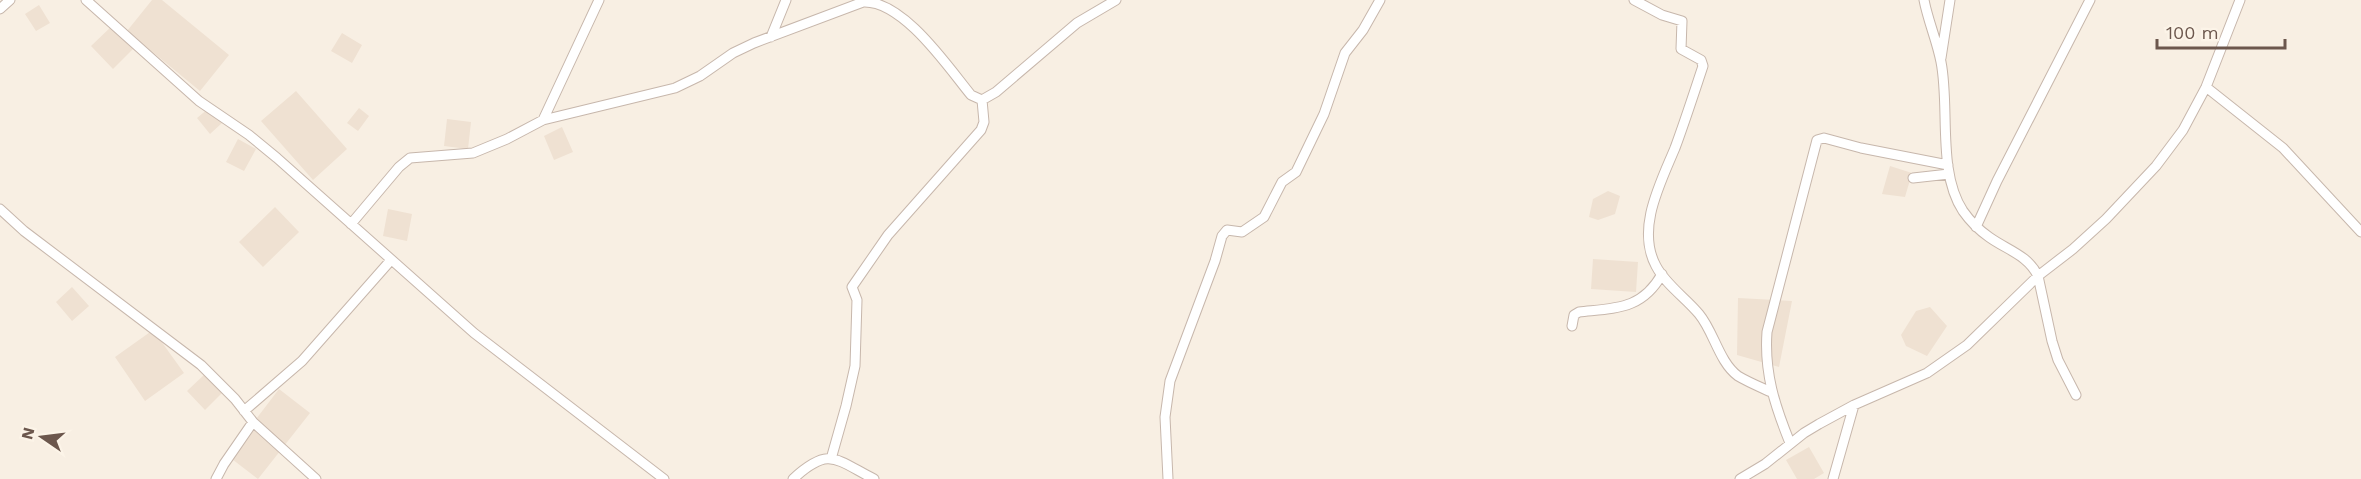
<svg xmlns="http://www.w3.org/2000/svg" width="2361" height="479" font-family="'Work Sans',sans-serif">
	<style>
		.residential { fill: #efe1d2 }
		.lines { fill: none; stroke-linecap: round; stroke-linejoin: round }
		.street-casing { stroke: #c7b7ac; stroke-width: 11 }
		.street { stroke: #fff; stroke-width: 9 }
	</style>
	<rect width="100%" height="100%" fill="#f8efe3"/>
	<path class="residential" d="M152,0H162L229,55L200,91L127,31Z
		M39,5L50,23L36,31L25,14Z
		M114,24L135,47L113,69L91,46Z
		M342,33L362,45L352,63L331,51Z
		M296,91L347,149L313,180L261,121Z
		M209,108L222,123L210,134L197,118Z
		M359,108L369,116L358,131L347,123Z
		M447,119L471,122L468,149L444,146Z
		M562,127L573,152L554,160L544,136Z
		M238,139L256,149L244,171L226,162Z
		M1890,166L1912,173L1905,197L1882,194Z
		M1608,191L1620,196L1615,214L1598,220L1589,217L1593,199Z
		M275,207L299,232L263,267L239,242Z
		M388,209L412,214L407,241L383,236Z
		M1593,259L1638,262L1636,292L1591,289Z
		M72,287L89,306L72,321L56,302Z
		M1738,298L1792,301L1779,367L1737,355Z
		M1930,307L1947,326L1927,356L1906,346L1901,335L1916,311Z
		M153,330L184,373L145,401L115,357Z
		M206,373L224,391L205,410L187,391Z
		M279,389L310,413L258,479L228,456Z
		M1809,447L1824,473L1814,479H1797L1786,460Z"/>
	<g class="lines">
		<defs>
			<path id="street" d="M86,0L199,101L249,135L277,158L474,333L664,479
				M1634,0L1662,15L1682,21L1681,49L1701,60L1703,66C1694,93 1685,121 1675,148C1660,184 1636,229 1656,266C1666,285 1686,298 1699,314C1714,332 1719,362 1738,376C1748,382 1760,387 1771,392
				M1924,0C1928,21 1937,41 1941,62C1950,107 1937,172 1963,211C1970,221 1979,230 1989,237C2007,250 2028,255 2038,276L2052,341L2058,360L2076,395
				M0,9L10,0
				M771,37L786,0
				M1941,58L1950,0
				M2206,87L2283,148L2361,232
				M543,120L599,0
				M1913,178L1949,174
				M0,209L24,231L201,365L235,399L253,422L316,479
				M351,224L399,167L410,158L473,153L507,139L543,120L675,88L700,76L733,53L754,43L863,2C903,0 948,67 971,95L982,100L996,92L1077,23L1116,0
				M1976,227L1997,181L2090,0
				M1572,326L1574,315L1579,312C1615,308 1642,310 1662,274
				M244,411L302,361L391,260
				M1790,443C1775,406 1764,373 1767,332L1817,140L1824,138L1861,148L1948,165
				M831,459L846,406L855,366L857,300L852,287L888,235L981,130L984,122L982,100
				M216,479L224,464L253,422
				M793,479C829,446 835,459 874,479
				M1168,479L1165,417L1170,381L1215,261L1222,236L1227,230L1242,232L1264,217L1282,182L1296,172L1324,114L1345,53L1363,30L1380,0
				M1740,479L1765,464L1804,433L1819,424L1854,405L1927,373L1967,345L2038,276L2073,249L2106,219L2156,166L2183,130L2206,87L2240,0
				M1833,479L1854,405"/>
		</defs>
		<use href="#street" class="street-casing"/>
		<use href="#street" class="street"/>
	</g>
	<g transform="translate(42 437) rotate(284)" stroke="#fcf4e8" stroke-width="4.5" paint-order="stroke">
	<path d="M0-4.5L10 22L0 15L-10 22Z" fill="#6c574d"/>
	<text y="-9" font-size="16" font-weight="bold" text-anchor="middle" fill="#6c574d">N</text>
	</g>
	<path d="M2157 39v9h128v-9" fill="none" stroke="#6c574d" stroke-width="3"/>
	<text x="2166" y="39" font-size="18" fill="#6c574d" stroke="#fcf4e8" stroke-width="4.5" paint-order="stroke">100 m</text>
</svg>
